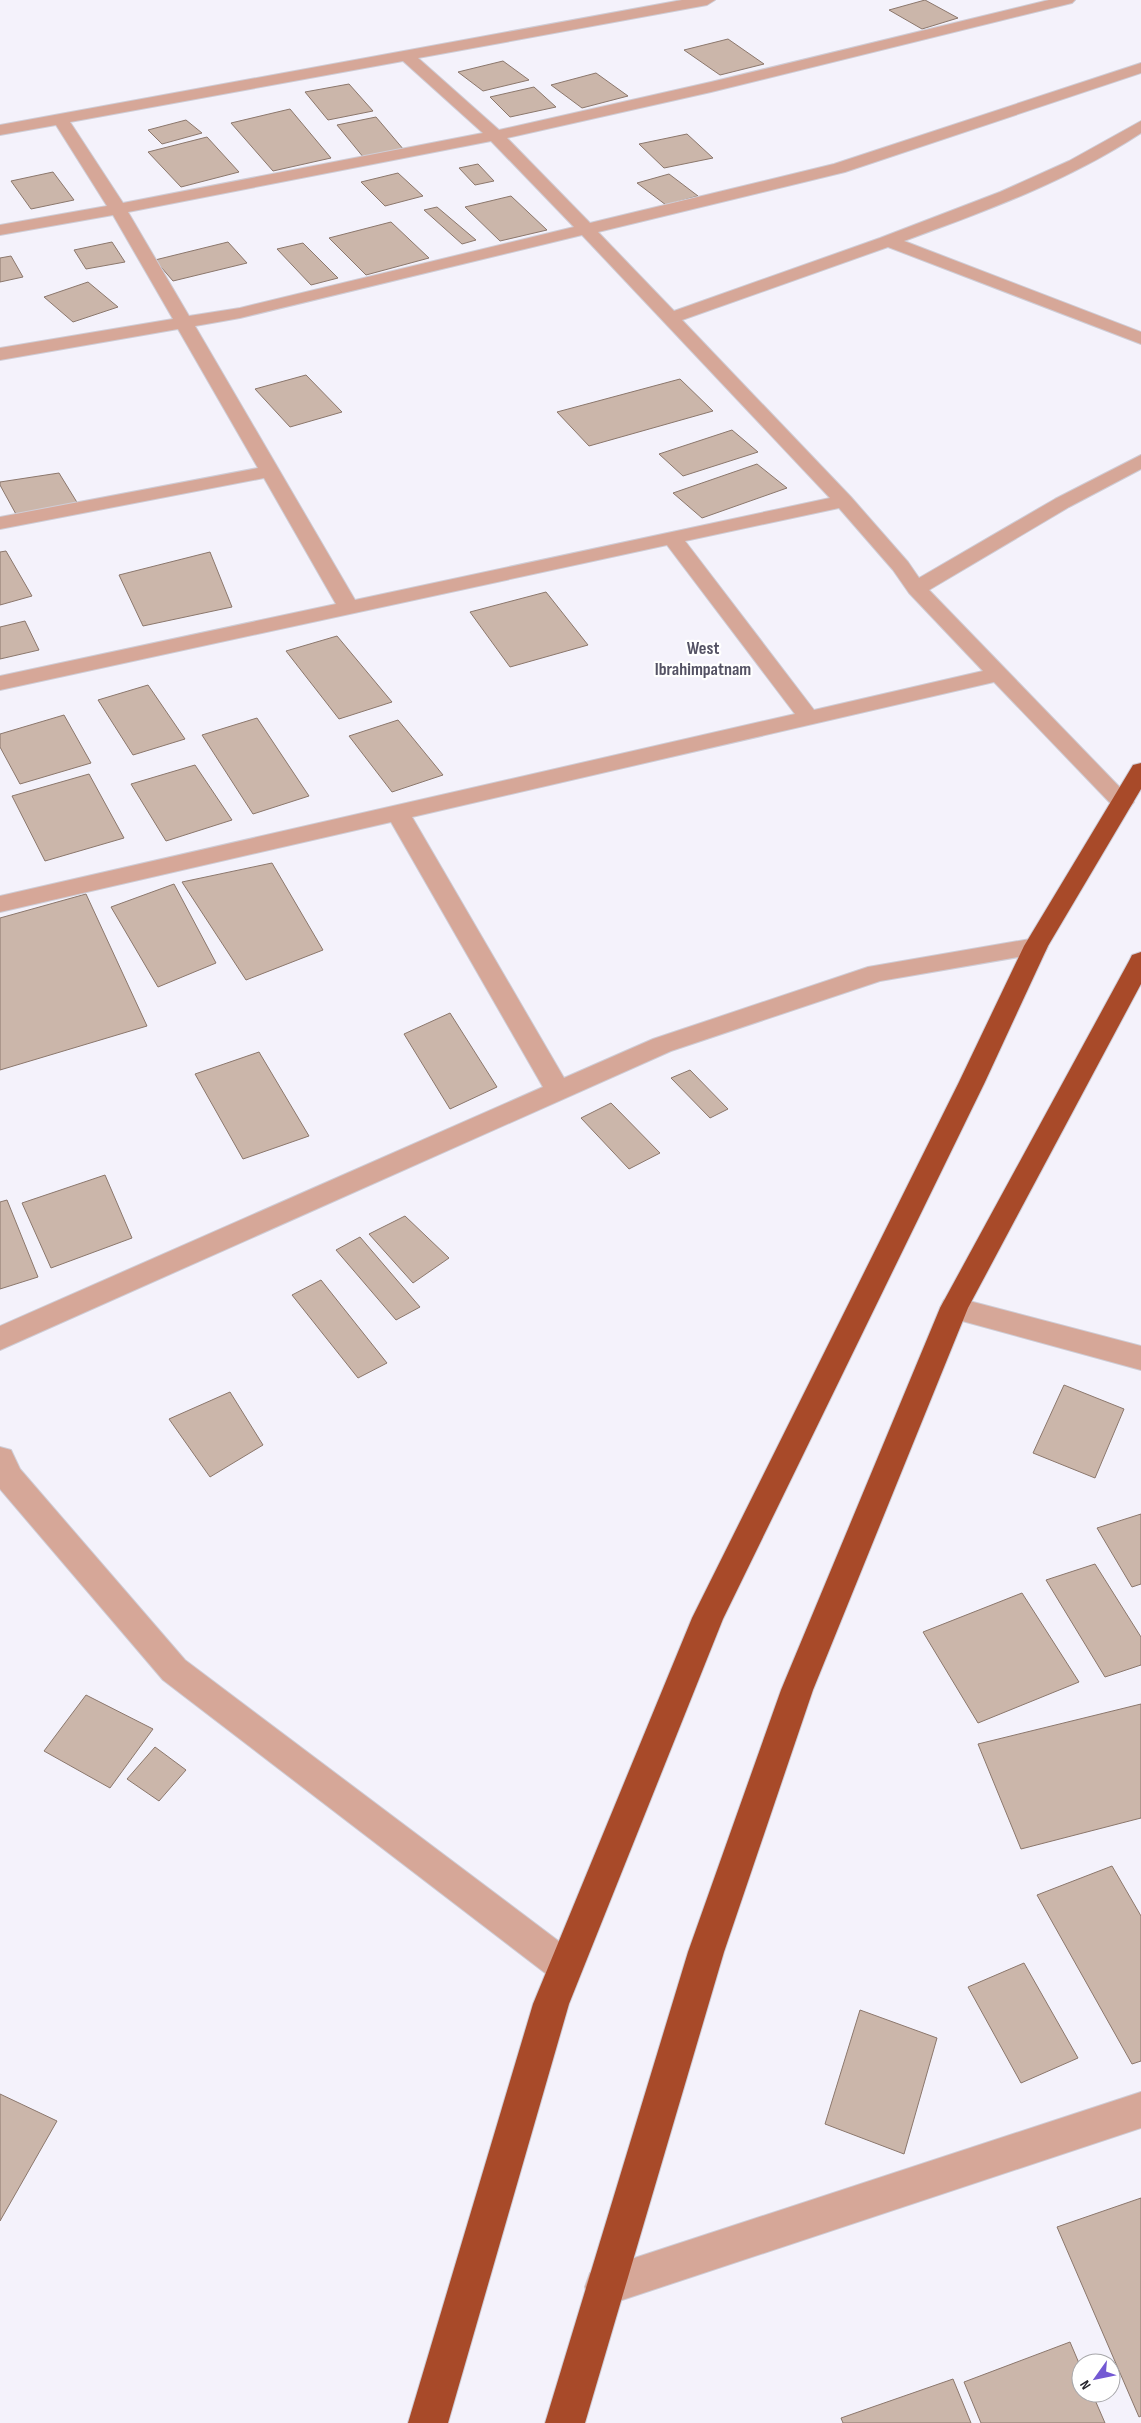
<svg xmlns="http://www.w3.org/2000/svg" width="1141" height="2423" font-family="'Sofia Sans Condensed',sans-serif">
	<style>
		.building { fill: #cbb6aa; stroke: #8b776c }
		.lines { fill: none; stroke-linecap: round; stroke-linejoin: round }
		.street-casing { stroke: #cfcdd6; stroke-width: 2 }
		.highway-casing { stroke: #cfcdd6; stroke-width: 2 }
		.street { fill: #d6a798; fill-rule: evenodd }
		.highway { fill: #a84a29; fill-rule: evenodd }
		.labels { text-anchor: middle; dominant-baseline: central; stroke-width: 4.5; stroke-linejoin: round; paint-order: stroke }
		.far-quarter-label { font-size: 18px; font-weight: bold; fill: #545264; stroke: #fff }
	</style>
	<rect width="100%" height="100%" fill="#f4f2fb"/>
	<path class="building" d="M925,0L958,18L922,29L889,10Z
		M728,39L764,64L720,75L684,50Z
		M503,61L529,80L483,91L458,72Z
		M596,73L628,96L582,108L551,85Z
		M349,84L373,111L328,120L305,92Z
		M534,87L556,107L510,117L490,97Z
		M290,109L331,158L273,171L231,123Z
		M376,117L404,150L364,158L337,125Z
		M186,120L202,133L162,144L148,130Z
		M687,134L713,158L664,168L639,144Z
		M207,137L239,172L181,187L148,152Z
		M478,164L494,181L475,185L459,168Z
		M53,172L74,200L31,209L11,181Z
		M398,173L423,196L385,206L361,182Z
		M669,174L698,196L666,205L637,183Z
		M511,196L547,230L500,241L465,207Z
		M437,207L476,240L462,244L424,210Z
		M391,222L429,258L366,275L329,238Z
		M112,242L125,262L86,269L74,250Z
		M228,242L247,263L173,281L155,260Z
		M303,243L338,278L311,285L277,249Z
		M11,256L23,277L0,282V258Z
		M88,282L118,307L73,322L44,297Z
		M306,375L342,412L290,427L255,389Z
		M680,379L713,411L589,446L557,412Z
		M732,430L758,452L683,476L659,454Z
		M757,464L787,488L702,518L673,493Z
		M59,473L78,504L17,516L0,485V482Z
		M6,551L32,596L0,605V552Z
		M210,552L232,607L143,626L119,575Z
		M546,592L588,645L510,667L470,612Z
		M25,621L39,650L0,659V627Z
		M337,636L392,702L339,719L286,651Z
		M148,685L185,739L133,755L98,700Z
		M64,715L91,763L20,784L0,747V734Z
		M257,718L309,796L253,814L202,735Z
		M398,720L443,775L392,792L349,736Z
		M195,765L232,820L166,841L131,784Z
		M89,774L124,838L45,861L12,796Z
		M272,863L323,950L246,980L182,882Z
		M174,884L216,963L158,987L111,907Z
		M86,894L147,1026L0,1070V918Z
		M450,1013L497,1087L450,1109L404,1034Z
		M259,1052L309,1136L243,1159L195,1074Z
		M690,1070L728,1109L710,1118L671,1078Z
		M611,1103L660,1153L629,1169L581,1118Z
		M105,1175L132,1238L51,1268L22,1203Z
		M7,1200L38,1277L0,1289V1202Z
		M405,1216L449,1258L413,1283L369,1234Z
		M360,1237L420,1307L396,1320L336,1250Z
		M321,1280L387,1363L358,1378L292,1295Z
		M1064,1385L1124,1409L1095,1478L1033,1453Z
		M230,1392L263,1445L210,1477L169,1419Z
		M1141,1514V1584L1132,1587L1097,1528Z
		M1095,1564L1141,1637V1665L1105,1677L1046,1580Z
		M1022,1593L1079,1682L978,1723L923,1632Z
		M86,1695L153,1729L110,1788L44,1751Z
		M1141,1704V1818L1021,1849L978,1744Z
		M155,1747L186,1770L159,1801L127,1779Z
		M1112,1866L1141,1916V2061L1132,2064L1037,1895Z
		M1024,1963L1078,2058L1021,2083L968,1987Z
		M860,2010L937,2038L904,2154L825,2124Z
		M0,2094L57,2121L0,2221Z
		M1141,2198V2416L1139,2417L1057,2227Z
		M1070,2342L1081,2368V2393H1092L1105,2423H981L964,2382Z
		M953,2379L971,2423H843L841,2418Z"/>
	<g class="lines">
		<defs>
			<path id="street" d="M682,0H715L707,5L418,58L499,130L711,82L1049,0H1075L1072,3L711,92L507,138L590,223L834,164L1141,63V73L845,172L598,232L674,311L880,238L1000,192L1069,161L1141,121V133C1068,181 986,211 904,241L1141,332V344L888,247L682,320L851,497L908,562L919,578L1055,499L1141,455V469L1069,507L929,590L1134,802L1130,807L1122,809L1114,807L994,682L412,817L564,1078L653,1039L868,967L1036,938L1045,940L1048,946L1045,952L1036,954L880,981L671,1051L0,1350V1326L543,1087L391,822L0,912V896L795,714L667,545L0,690V676L336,604L264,478L0,529V517L258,468L178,329L0,360V348L173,319L113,215L0,235V225L107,206L56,125L0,135V125ZM403,61L483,133L123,203L70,122ZM491,141L574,227L240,308L189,316L128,212ZM582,235L830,498L355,600L195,326L240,318ZM839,508L893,570L909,593L983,671L814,710L685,541Z
				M954,1297L1141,1346V1370L944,1316L940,1308L944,1300Z
				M0,1447L11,1450L20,1469L185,1660L577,1955L583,1967L577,1979L565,1984L553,1979L163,1680L0,1489Z
				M1141,2092V2128L604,2306L590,2301L585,2287L590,2273L604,2268Z"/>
			<path id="highway" d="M1141,763V789L1048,946L985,1082L723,1619L569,2004L448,2423H408L533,2004L692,1618L959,1082L1024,946L1130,770L1133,765Z
				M1141,952V984L968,1308L813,1690L724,1952L585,2423H545L688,1952L781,1690L940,1308L1129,961L1132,955Z"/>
		</defs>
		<use href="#street" class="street-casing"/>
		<use href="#highway" class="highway-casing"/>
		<use href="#street" class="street"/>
		<use href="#highway" class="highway"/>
	</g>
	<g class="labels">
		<g class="far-quarter-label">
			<text x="703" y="648">West<tspan x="703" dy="21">Ibrahimpatnam</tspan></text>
		</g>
	</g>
	<g transform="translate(1096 2378) rotate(237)"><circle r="24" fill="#ffffff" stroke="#a7a7aa"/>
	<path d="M0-4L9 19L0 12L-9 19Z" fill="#7359d3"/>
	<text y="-8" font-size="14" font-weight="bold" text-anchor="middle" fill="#24232b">N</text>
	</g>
</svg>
